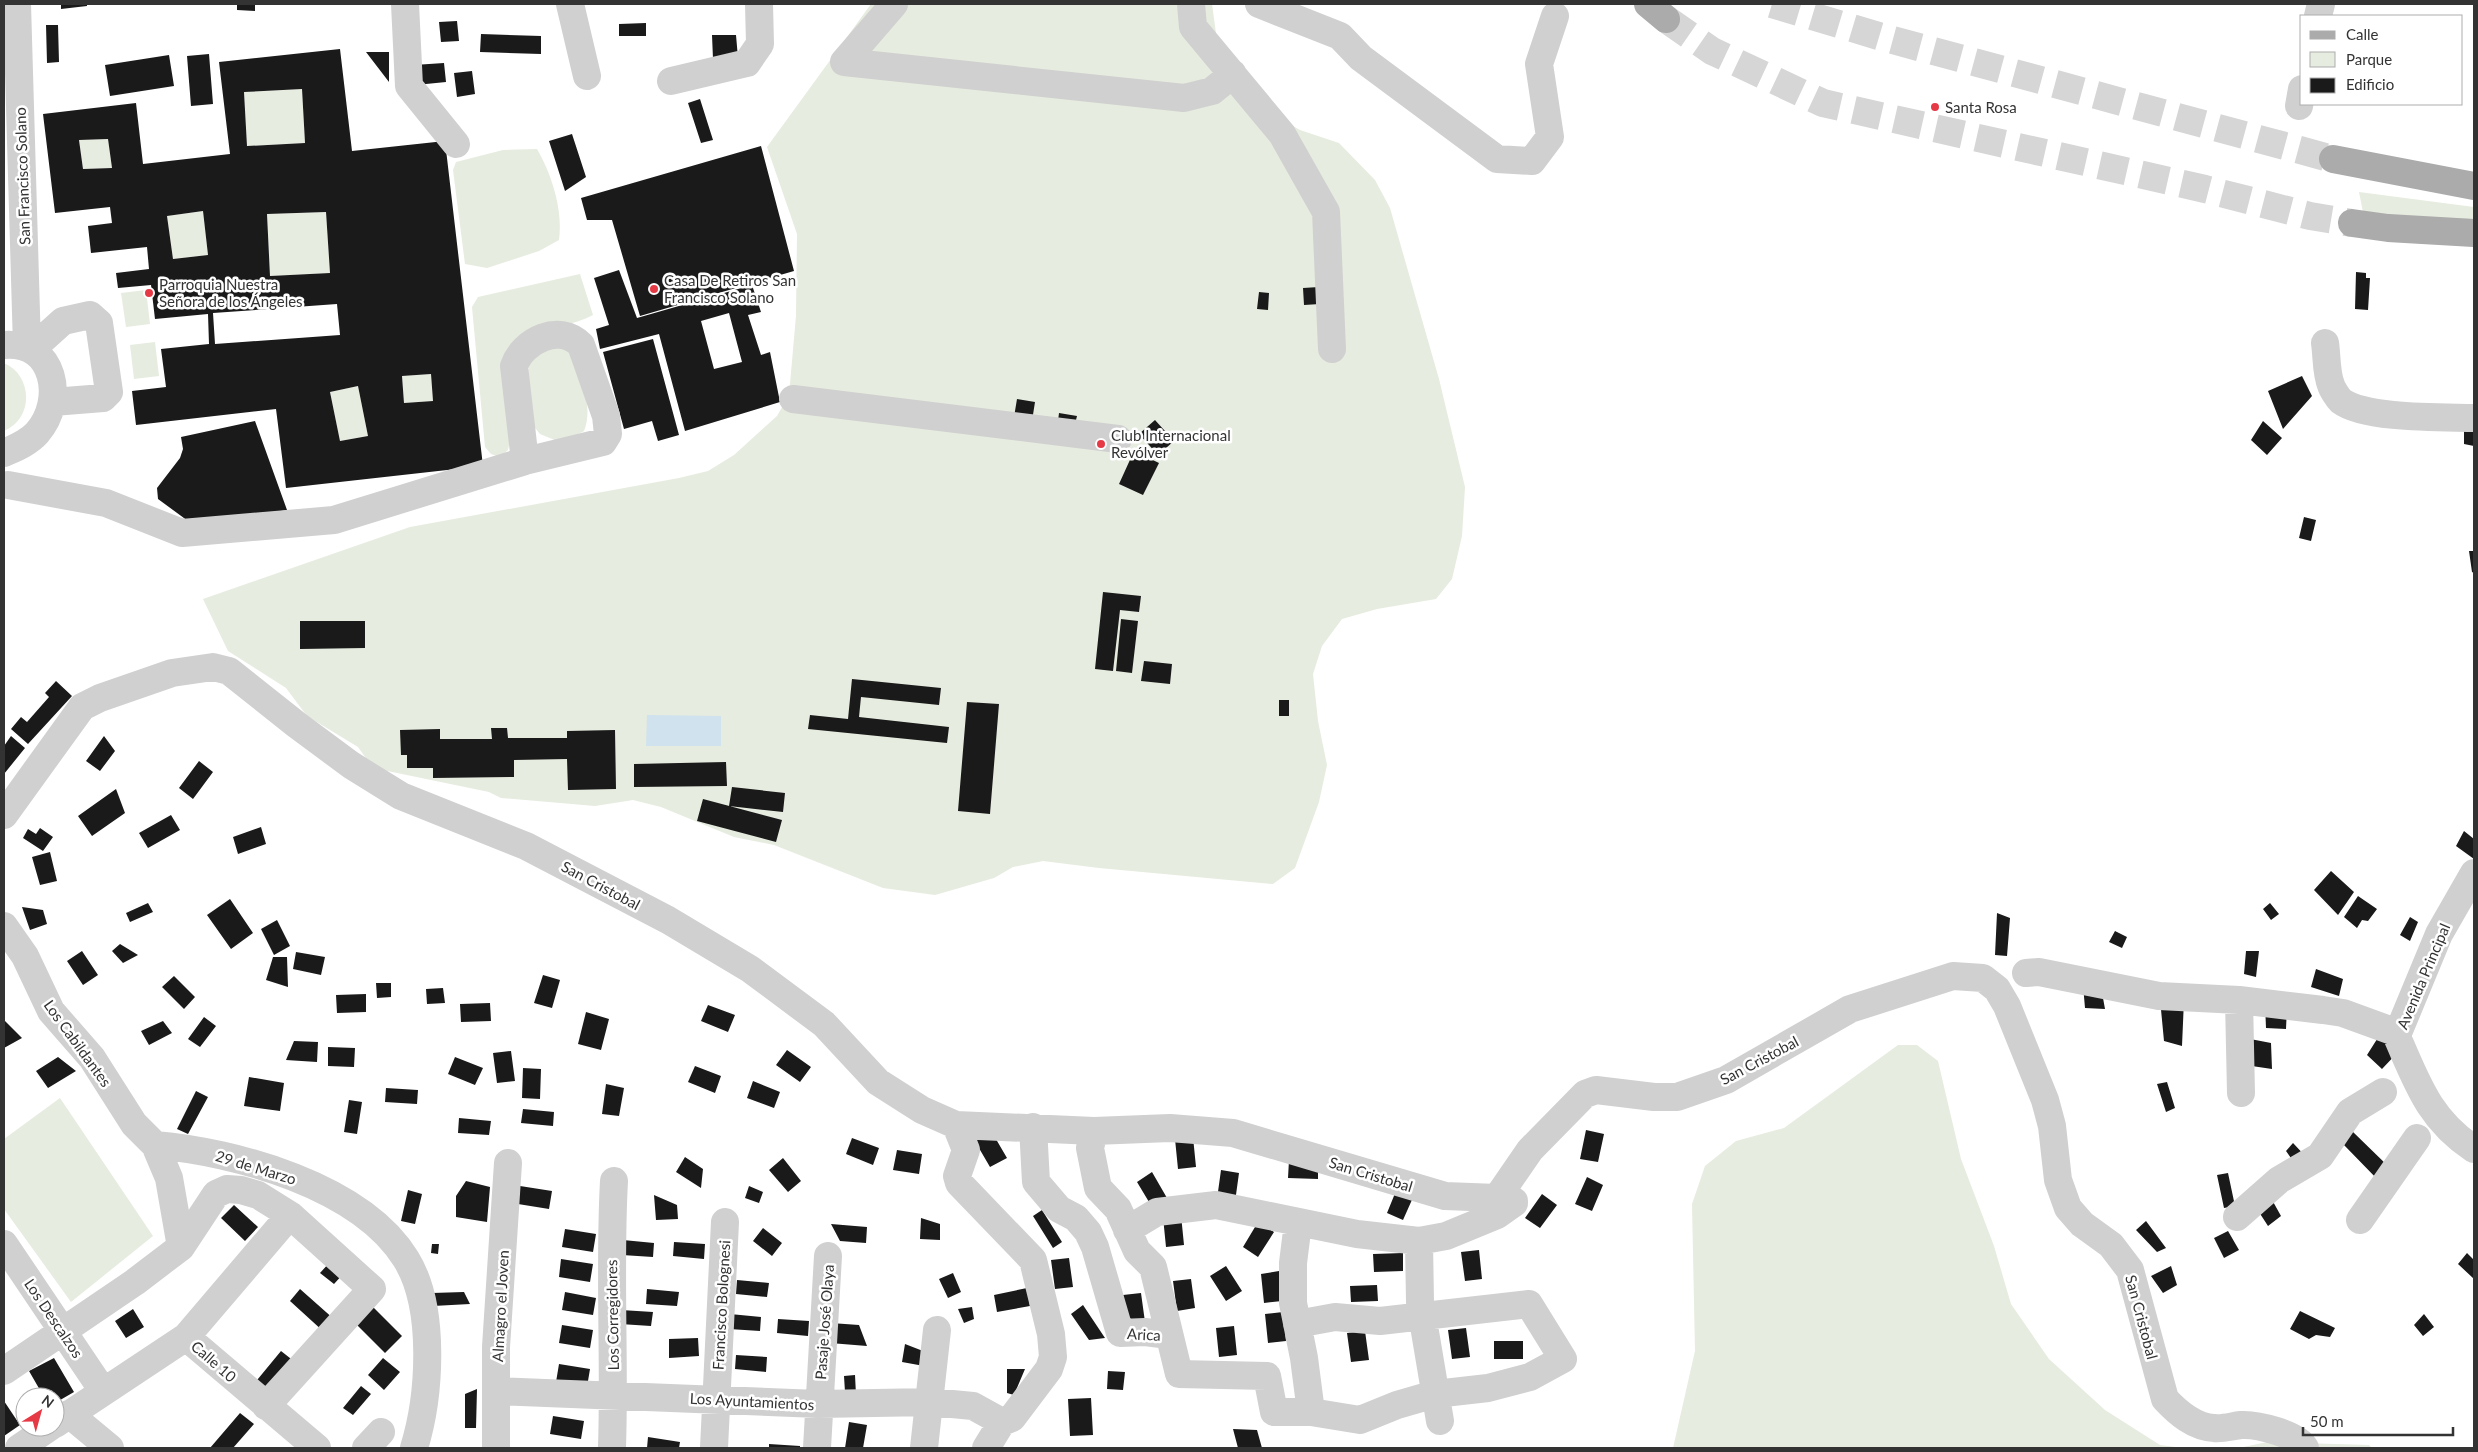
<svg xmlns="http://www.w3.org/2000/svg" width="2478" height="1452" font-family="Lato,sans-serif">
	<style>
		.green { fill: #e6ecdf }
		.water { fill: #cfe2ee }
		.building { fill: #1a1a1a; fill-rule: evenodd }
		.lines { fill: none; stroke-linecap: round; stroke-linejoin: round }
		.major-tunnel { stroke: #d6d6d6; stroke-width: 28; stroke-dasharray: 28 14; stroke-linecap: butt }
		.minor { stroke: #d0d0d0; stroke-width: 28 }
		.major { stroke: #ababab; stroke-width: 28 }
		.poi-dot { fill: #e63946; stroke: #fff; stroke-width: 2 }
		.labels { text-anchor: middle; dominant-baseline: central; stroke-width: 5; stroke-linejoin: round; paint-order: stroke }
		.poi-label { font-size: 15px; fill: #333; stroke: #fff; text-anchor: start }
		.street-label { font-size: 15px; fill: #333; stroke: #fff }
	</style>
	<rect width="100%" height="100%" fill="#fff"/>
	<path class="green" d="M871,4H1212L1218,48L1262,108L1300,130L1339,143L1375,180L1390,208L1439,379L1465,487L1462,536L1452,579L1436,599L1377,609L1342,619L1322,646L1313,674L1318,721L1327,765L1319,802L1295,868L1273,884L1099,868L1043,861L1013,867L994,878L935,895L883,888L774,845L734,837L661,807L633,800L595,806L501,798L489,792L373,768L358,747L307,716L286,688L228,651L203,599L410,527L679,478L708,471L734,455L777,416L789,395L796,316L797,234L767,147Z
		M302,89L305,143L247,146L244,92Z
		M108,139L112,168L83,169L79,140Z
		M537,149C552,175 563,210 559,240L539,251L487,268L465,264L453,170L456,162L503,150Z
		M2359,192L2474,207V222L2364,217Z
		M203,211L208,255L173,259L167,216Z
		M326,212L330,273L270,276L267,214Z
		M580,274L593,315C574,325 552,327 532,335L508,450L500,457L491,454L485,447L472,307L478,297Z
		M146,290L150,324L126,327L121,293Z
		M155,342L159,376L134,379L130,345Z
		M553,348L563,349L573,353C580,378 594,406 584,431L562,443L540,434L532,424L528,365L536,354Z
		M4,363C33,375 34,419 4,431Z
		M431,374L433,401L404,403L402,376Z
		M358,386L368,436L340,441L330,392Z
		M1898,1045H1917L1938,1061L1961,1159L1994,1246L2011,1304L2049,1359L2105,1410L2160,1445L2183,1448H1673L1695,1351L1692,1204L1705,1166L1736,1141L1784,1128Z
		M60,1098L153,1236L71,1302L4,1209V1139Z
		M2267,1442L2369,1445L2372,1448H2239Z"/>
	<path class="water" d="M647,715L721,716V746H646Z"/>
	<path class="building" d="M61,4H87V6L61,9Z
		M237,4H255V11L237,10Z
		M457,21L459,41L441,42L439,22Z
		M646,23V36H619V24Z
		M46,25H58L59,62L47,63Z
		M481,34L541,36V54L480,52Z
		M712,35H736L738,58L713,59Z
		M340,49L352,151L445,141L483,466L286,488L276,409L136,425L132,391L166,387L161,349L209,344L208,314L155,319L151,285L118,288L116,273L149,269L147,247L91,253L88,226L112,223L110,207L55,213L43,114L136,103L143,164L230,154L219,62ZM302,89L305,143L247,146L244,92ZM108,139L112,168L83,169L79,140ZM203,211L208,255L173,259L167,216ZM326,212L330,273L270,276L267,214ZM337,304L340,335L215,344L213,313ZM431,374L433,401L404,403L402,376ZM358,386L368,436L340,441L330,392Z
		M366,52H389V82Z
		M209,54L213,104L191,106L187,56Z
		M169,55L174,86L110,96L105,65Z
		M444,63L446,82L416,85L414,65Z
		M472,71L475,94L457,97L454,73Z
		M700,99L713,140L701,143L688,103Z
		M572,134L586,177L565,191L549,141Z
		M761,146L794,271L640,316L612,220H587L581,198Z
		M619,270L637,318L752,285L761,312L748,315L761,355L770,352L780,402L685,431L659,334L600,349L596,329L609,325L594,278ZM729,313L742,362L714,369L701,321Z
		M2356,272L2366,273V278H2370L2368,310L2355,309Z
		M1319,287L1320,304L1304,305L1303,288Z
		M1259,292L1269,293L1268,310L1257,309Z
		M653,339L679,435L658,441L652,421L624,429L603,352Z
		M2302,376L2312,396L2283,429L2268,391Z
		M1017,399L1035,402L1032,421L1014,417Z
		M1059,413L1077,416L1075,424L1058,421Z
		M1155,420L1174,441L1158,455L1139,434Z
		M255,421L287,510L198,525L188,521L158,499L157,488L180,458L183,449L181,437Z
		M2263,421L2282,438L2267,455L2251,440Z
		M2464,427L2474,428V446L2464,444Z
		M1134,451L1159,463L1143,495L1119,484Z
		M2304,517L2316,520L2311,541L2299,538Z
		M2469,551H2474V573L2472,572Z
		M1103,592L1141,596L1139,612L1120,610L1113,671L1095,669Z
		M1121,619L1138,621L1132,673L1116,671Z
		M300,621H365V648L300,649Z
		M1144,661L1172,664L1170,684L1141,681Z
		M852,679L941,688L939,705L861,697L859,717L949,727L947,743L808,729L810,715L848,719Z
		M56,681L72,696L28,744L11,729L21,717L27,722L49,697L45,693Z
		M1279,700H1289V716H1279Z
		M967,702L999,704L990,814L958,811Z
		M491,728H507L508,738H567V731L615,730L616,789L568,790L567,759L514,760V777L433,778V768H407V755H401L400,730L440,729V739H492Z
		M11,736L25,748L4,774V746Z
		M104,736L115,751L100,771L86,761Z
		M199,761L213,772L193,799L179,788Z
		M726,762L727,786L634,787V764Z
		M732,787L785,793L783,812L729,806Z
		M116,789L125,813L92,836L78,816Z
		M703,799L782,820L776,842L697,821Z
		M171,815L180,830L148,848L139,833Z
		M261,827L266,844L238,854L233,837Z
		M40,828L53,837L43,851L23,838L28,829L36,834Z
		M2464,831L2474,839V859L2456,846Z
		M50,852L57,881L40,885L32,857Z
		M2331,871L2354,892L2338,915L2314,890Z
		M2358,896L2377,909L2368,921L2362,920L2357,928L2344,917Z
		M230,899L253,933L231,949L207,915Z
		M148,903L153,912L130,922L126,913Z
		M2270,903L2279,914L2271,920L2263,909Z
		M22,907L43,910L47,924L30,930Z
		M1997,913L2010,918L2007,956L1995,955Z
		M2410,917L2418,922L2410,941L2400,935Z
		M277,920L290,946L274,955L261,929Z
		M2115,931L2127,937L2122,948L2109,942Z
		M120,944L138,955L123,963L112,951Z
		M82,951L98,975L83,985L67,961Z
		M2246,951H2259L2256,977L2244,974Z
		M296,952L325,957L321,975L293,969Z
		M273,957H287L288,987L266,980Z
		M2316,969L2343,979L2339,996L2311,987Z
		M543,975L560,980L552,1008L534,1003Z
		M174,976L195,997L184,1009L162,987Z
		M376,983H391V997L377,998Z
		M2083,985L2101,987L2105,1009L2085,1008Z
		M443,988L445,1003L427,1004L426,989Z
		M366,994V1012L337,1013L336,995Z
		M2160,999L2184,1000L2182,1046L2164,1041Z
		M490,1003L491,1021L461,1022L460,1004Z
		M2265,1004L2287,1007L2286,1029L2266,1028Z
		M708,1005L735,1015L728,1032L701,1021Z
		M586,1012L609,1019L601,1050L578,1044Z
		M204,1017L216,1026L200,1047L188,1039Z
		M4,1020L22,1038L4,1048Z
		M163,1021L172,1033L149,1045L141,1031Z
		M2379,1036L2399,1051L2382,1069L2367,1055Z
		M2245,1038L2271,1043L2272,1069L2245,1065Z
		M294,1041L318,1042L317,1062L286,1060Z
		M328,1047L355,1048L354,1067L328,1066Z
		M787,1050L811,1067L800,1082L776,1065Z
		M511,1051L515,1081L497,1083L493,1053Z
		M58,1057L76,1071L48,1088L36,1071Z
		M455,1057L483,1068L475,1085L448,1074Z
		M695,1066L721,1076L715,1093L688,1082Z
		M523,1068L541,1069L540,1099L522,1098Z
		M249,1077L284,1083L280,1111L244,1106Z
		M753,1081L780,1092L774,1108L747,1098Z
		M2167,1082L2175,1108L2166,1112L2157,1084Z
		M606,1084L624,1088L619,1116L602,1114Z
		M386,1088L418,1090L417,1104L385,1102Z
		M196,1091L208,1097L188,1134L177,1129Z
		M349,1100L362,1102L357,1134L344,1132Z
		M523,1109L554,1112L553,1126L521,1123Z
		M459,1118L491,1121L489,1135L458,1133Z
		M1586,1130L1604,1134L1598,1162L1580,1159Z
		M2352,1131L2390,1168L2380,1182L2344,1145Z
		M993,1134L1007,1158L990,1167L976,1143L975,1136Z
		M1193,1137L1196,1167L1178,1169L1175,1139Z
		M852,1138L879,1148L873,1165L846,1154Z
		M2293,1143L2309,1160L2298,1168L2286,1151Z
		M897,1150L922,1154L919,1174L893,1170Z
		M685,1157L703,1169L701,1188L676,1172Z
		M783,1158L801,1181L788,1192L769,1170Z
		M1289,1160L1318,1161V1179L1288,1178Z
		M1221,1170L1239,1173L1235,1202L1217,1199Z
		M1152,1172L1167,1198L1152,1207L1137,1182Z
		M2228,1173L2235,1206L2224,1208L2217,1175Z
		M1587,1177L1603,1185L1592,1211L1575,1204Z
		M466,1181L490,1187L487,1222L456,1217V1196Z
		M520,1186L552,1191L549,1209L518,1204Z
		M749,1186L763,1192L759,1203L745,1198Z
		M1398,1186L1415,1193L1403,1220L1387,1213Z
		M408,1190L422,1194L415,1224L401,1221Z
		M1542,1194L1557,1205L1540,1228L1525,1218Z
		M654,1195L677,1205L678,1219L656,1220Z
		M2271,1198L2281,1216L2268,1226L2257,1209Z
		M234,1205L258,1227L245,1241L221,1218Z
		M1042,1210L1062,1242L1053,1248L1033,1216Z
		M1181,1215L1184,1245L1166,1247L1163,1217Z
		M921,1218L940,1224V1240L920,1239Z
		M2146,1221L2166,1248L2157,1252L2136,1230Z
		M1258,1222L1274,1232L1258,1257L1243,1247Z
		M831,1224L867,1227L866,1243L840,1241Z
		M763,1228L782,1243L772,1256L753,1241Z
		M565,1229L596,1234L593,1252L562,1247Z
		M2228,1231L2239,1250L2224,1258L2214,1238Z
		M623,1240L654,1243L653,1257L622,1255Z
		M674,1242L705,1244L704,1259L673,1256Z
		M432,1244H439L438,1254L431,1253Z
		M1479,1250L1482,1279L1465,1281L1461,1252Z
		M1403,1253V1271L1374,1272L1373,1254Z
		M2467,1253L2474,1260V1279L2458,1264Z
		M1069,1258L1073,1287L1055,1289L1051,1260Z
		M561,1259L593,1264L590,1282L559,1277Z
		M330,1262L344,1273L334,1284L320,1273Z
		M1226,1266L1242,1291L1226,1301L1210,1276Z
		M2171,1266L2177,1285L2163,1293L2151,1276Z
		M1279,1271L1282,1301L1264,1303L1261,1274Z
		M953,1273L961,1292L948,1298L939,1279Z
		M1191,1279L1195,1308L1177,1311L1173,1281Z
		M737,1280L769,1283L767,1297L736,1294Z
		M1377,1285L1378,1301L1351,1302L1350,1286Z
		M1027,1288L1030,1306L997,1312L994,1295Z
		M300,1289L335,1320L324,1332L290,1301Z
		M647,1289L679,1292L677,1306L646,1304Z
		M464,1292L470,1304L433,1306L432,1293Z
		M565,1292L596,1298L593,1315L562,1310Z
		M1141,1293L1145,1322L1127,1324L1123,1295Z
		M1083,1305L1105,1338L1089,1340L1071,1314Z
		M372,1306L402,1336L385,1353L355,1323Z
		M972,1307L974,1319L964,1323L958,1309Z
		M133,1309L144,1327L126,1338L115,1321Z
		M621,1310L653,1312L651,1326L620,1324Z
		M2300,1311L2335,1328L2330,1337L2316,1335L2309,1339L2290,1329Z
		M1283,1312L1286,1341L1268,1343L1265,1314Z
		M730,1314L761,1317L760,1331L729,1329Z
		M2424,1314L2434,1327L2423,1336L2414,1325Z
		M778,1319L809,1321L808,1336L777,1333Z
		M831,1323L859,1325L867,1346L830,1343Z
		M562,1325L593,1330L590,1348L559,1343Z
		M1234,1326L1237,1355L1219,1357L1216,1328Z
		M1466,1328L1470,1357L1452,1359L1448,1330Z
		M1365,1331L1369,1360L1351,1362L1347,1333Z
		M698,1338L699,1356L669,1358V1339Z
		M1494,1341H1523V1359H1494Z
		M905,1344L923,1351L924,1366L902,1362Z
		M281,1351L295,1362L270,1393L253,1385Z
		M736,1355L767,1357L766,1372L735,1369Z
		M54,1358L74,1392L55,1403V1397H44L29,1371Z
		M383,1358L400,1372L384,1390L368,1375Z
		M559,1364L590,1369L587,1387L556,1382Z
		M1007,1369H1025L1014,1395L1007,1393Z
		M1108,1371L1125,1372L1123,1390L1107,1389Z
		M855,1375L856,1395L845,1392L844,1376Z
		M361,1386L371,1394L353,1415L343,1408Z
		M477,1389L476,1428H465V1394Z
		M1091,1398L1093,1435L1070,1436L1068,1399Z
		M4,1401L20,1425L4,1436Z
		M240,1413L254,1424L233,1448H210Z
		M553,1416L584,1421L581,1439L550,1434Z
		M849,1422L867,1425L863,1448H845Z
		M1233,1429L1257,1430L1262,1448H1238Z
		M648,1437L680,1442L679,1448H647Z
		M769,1444L800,1446V1448H769Z"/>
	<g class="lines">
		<path class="major-tunnel" d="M1772,4L1885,38L2333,159
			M1666,19L1712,51L1823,103L2205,189L2310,216L2352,223"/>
		<path class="minor" d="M17,4L27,347
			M405,4L409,86L456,144
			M570,4L587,76
			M1191,4L1193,27L1282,134L1326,212L1332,349
			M1259,4L1340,36L1361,58L1497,159L1532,161L1550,137L1539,64L1555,16
			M2318,16L2321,4
			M844,62L1184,98L1212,91L1233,74
			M844,62L894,4
			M671,81L747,63L760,44L759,4
			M2299,106L2302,89
			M2325,343C2327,356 2326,373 2331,385C2332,389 2338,398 2341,401C2365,419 2443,417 2474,418
			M4,345C55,341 66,400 37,433C28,443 15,448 4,453
			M32,349L63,321L90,315L99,323L109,392L103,398L53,402
			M793,399L1118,439
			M8,485L106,503L182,533L334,520L525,461L603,442L608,434L606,416L581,345C560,323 523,340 514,366L525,461
			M4,815L82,707L100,698L172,673L213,667L229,671L297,725L351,765L401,796L526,846L668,920L750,969L824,1024L878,1082L922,1110L956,1125L1094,1131L1170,1128L1233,1133L1445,1196L1497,1198L1530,1150L1585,1094L1596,1090L1654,1097H1677L1726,1080L1850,1009L1953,976L1983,978L1997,989L2007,1006L2045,1100L2052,1126L2058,1180L2068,1208L2082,1224L2111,1245L2130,1270L2165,1399C2178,1413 2194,1427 2214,1428C2223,1429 2232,1426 2241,1425C2257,1424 2297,1434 2305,1448
			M2474,873L2439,934L2398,1033V1039C2418,1085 2430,1120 2474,1149
			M4,926L25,956L51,1011L92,1058L134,1124L155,1145L169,1178L181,1247L135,1282L4,1371
			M2026,973L2039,972L2159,996L2239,1000L2323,1010L2343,1013L2398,1033
			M2239,1000L2241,1093
			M956,1125L966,1150L957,1176L959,1183L1033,1260L1051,1334L1053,1357L1049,1369L1012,1418L1002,1422L986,1448
			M1033,1127L1036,1182L1059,1209L1076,1218L1088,1232L1095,1247L1120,1333L1145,1332L1169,1335
			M1094,1131L1090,1148L1098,1188L1118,1209L1137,1251L1153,1267L1179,1374L1267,1376L1274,1412H1311L1360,1420L1397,1405L1435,1394L1488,1388L1530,1377L1563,1359L1529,1304L1380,1321L1335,1317L1297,1324
			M155,1145C236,1152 361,1186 406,1259C436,1307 430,1396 414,1448
			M2237,1217L2279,1180L2320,1156L2350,1112L2383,1092
			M2360,1220L2417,1138
			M1298,1223L1293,1263V1303L1304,1358L1311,1412
			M1127,1230L1157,1212L1216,1205L1357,1234L1419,1241L1446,1236L1497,1215L1514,1203V1201L1507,1200
			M1419,1241L1420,1302L1440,1421
			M4,1244L103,1391
			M181,1247L216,1194L227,1189L241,1190L258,1195L290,1215L372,1289L266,1406
			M186,1337L290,1215
			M497,1391L818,1404L931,1402L973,1406L1002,1422
			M69,1414L110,1448
			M55,1424L186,1337L317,1448
			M19,1448L50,1427
			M366,1448L381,1432
			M496,1448V1347L508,1163
			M612,1448C615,1359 609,1270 614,1181
			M714,1448L725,1222
			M817,1448L828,1256
			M924,1448L937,1330"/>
		<path class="major" d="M1648,4L1666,19
			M2333,159L2474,186
			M2352,223L2388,228L2474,233"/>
	</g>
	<g class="poi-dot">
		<circle cx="1935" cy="107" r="5"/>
		<circle cx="654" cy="289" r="5"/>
		<circle cx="149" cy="293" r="5"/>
		<circle cx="1101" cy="444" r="5"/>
	</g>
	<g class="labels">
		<g class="poi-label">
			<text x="1945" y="107">Santa Rosa</text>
			<text x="664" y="280">Casa De Retiros San<tspan x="664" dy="17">Francisco Solano</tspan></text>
			<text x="159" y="284">Parroquia Nuestra<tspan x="159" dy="17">Señora de los Ángeles</tspan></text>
			<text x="1111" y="435">Club Internacional<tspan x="1111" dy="17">Revólver</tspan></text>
		</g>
		<g class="street-label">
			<text transform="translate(22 176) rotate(-92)">San Francisco Solano</text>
			<text transform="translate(601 885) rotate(28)">San Cristobal</text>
			<text transform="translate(2423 976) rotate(-67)">Avenida Principal</text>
			<text transform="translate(78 1043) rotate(54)">Los Cabildantes</text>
			<text transform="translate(1759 1060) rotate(-28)">San Cristobal</text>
			<text transform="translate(256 1167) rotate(17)">29 de Marzo</text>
			<text transform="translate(1371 1174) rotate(17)">San Cristobal</text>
			<text transform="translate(721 1305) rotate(-87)">Francisco Bolognesi</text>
			<text transform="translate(500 1306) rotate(-87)">Almagro el Joven</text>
			<text transform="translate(612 1315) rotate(-91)">Los Corregidores</text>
			<text transform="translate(2142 1317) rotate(75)">San Cristobal</text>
			<text transform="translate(54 1318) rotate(56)">Los Descalzos</text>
			<text transform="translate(824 1322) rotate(-86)">Pasaje José Olaya</text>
			<text transform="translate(1144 1334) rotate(3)">Arica</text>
			<text transform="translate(214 1361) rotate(41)">Calle 10</text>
			<text transform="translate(752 1401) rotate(3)">Los Ayuntamientos</text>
		</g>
	</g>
	<rect width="2478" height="1452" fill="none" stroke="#333333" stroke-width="10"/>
	<rect x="2300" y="15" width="162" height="90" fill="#ffffff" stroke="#adadad"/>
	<rect x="2310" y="31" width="25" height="8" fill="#ababab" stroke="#adadad"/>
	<text x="2346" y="40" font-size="15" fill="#333333">Calle</text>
	<rect x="2310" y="52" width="25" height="15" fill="#e6ecdf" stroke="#adadad"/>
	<text x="2346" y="65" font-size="15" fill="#333333">Parque</text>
	<rect x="2310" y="78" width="25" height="15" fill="#1a1a1a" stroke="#adadad"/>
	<text x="2346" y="90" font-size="15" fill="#333333">Edificio</text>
	<g transform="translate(40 1412) rotate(37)"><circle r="24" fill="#ffffff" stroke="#adadad"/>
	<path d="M0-4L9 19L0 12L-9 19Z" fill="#e63946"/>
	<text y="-8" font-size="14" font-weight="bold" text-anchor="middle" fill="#333333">N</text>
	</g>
	<path d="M2303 1427v8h150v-8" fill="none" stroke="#333333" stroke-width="2.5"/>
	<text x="2310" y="1427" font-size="15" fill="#333333" stroke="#ffffff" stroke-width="4" paint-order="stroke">50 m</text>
</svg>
